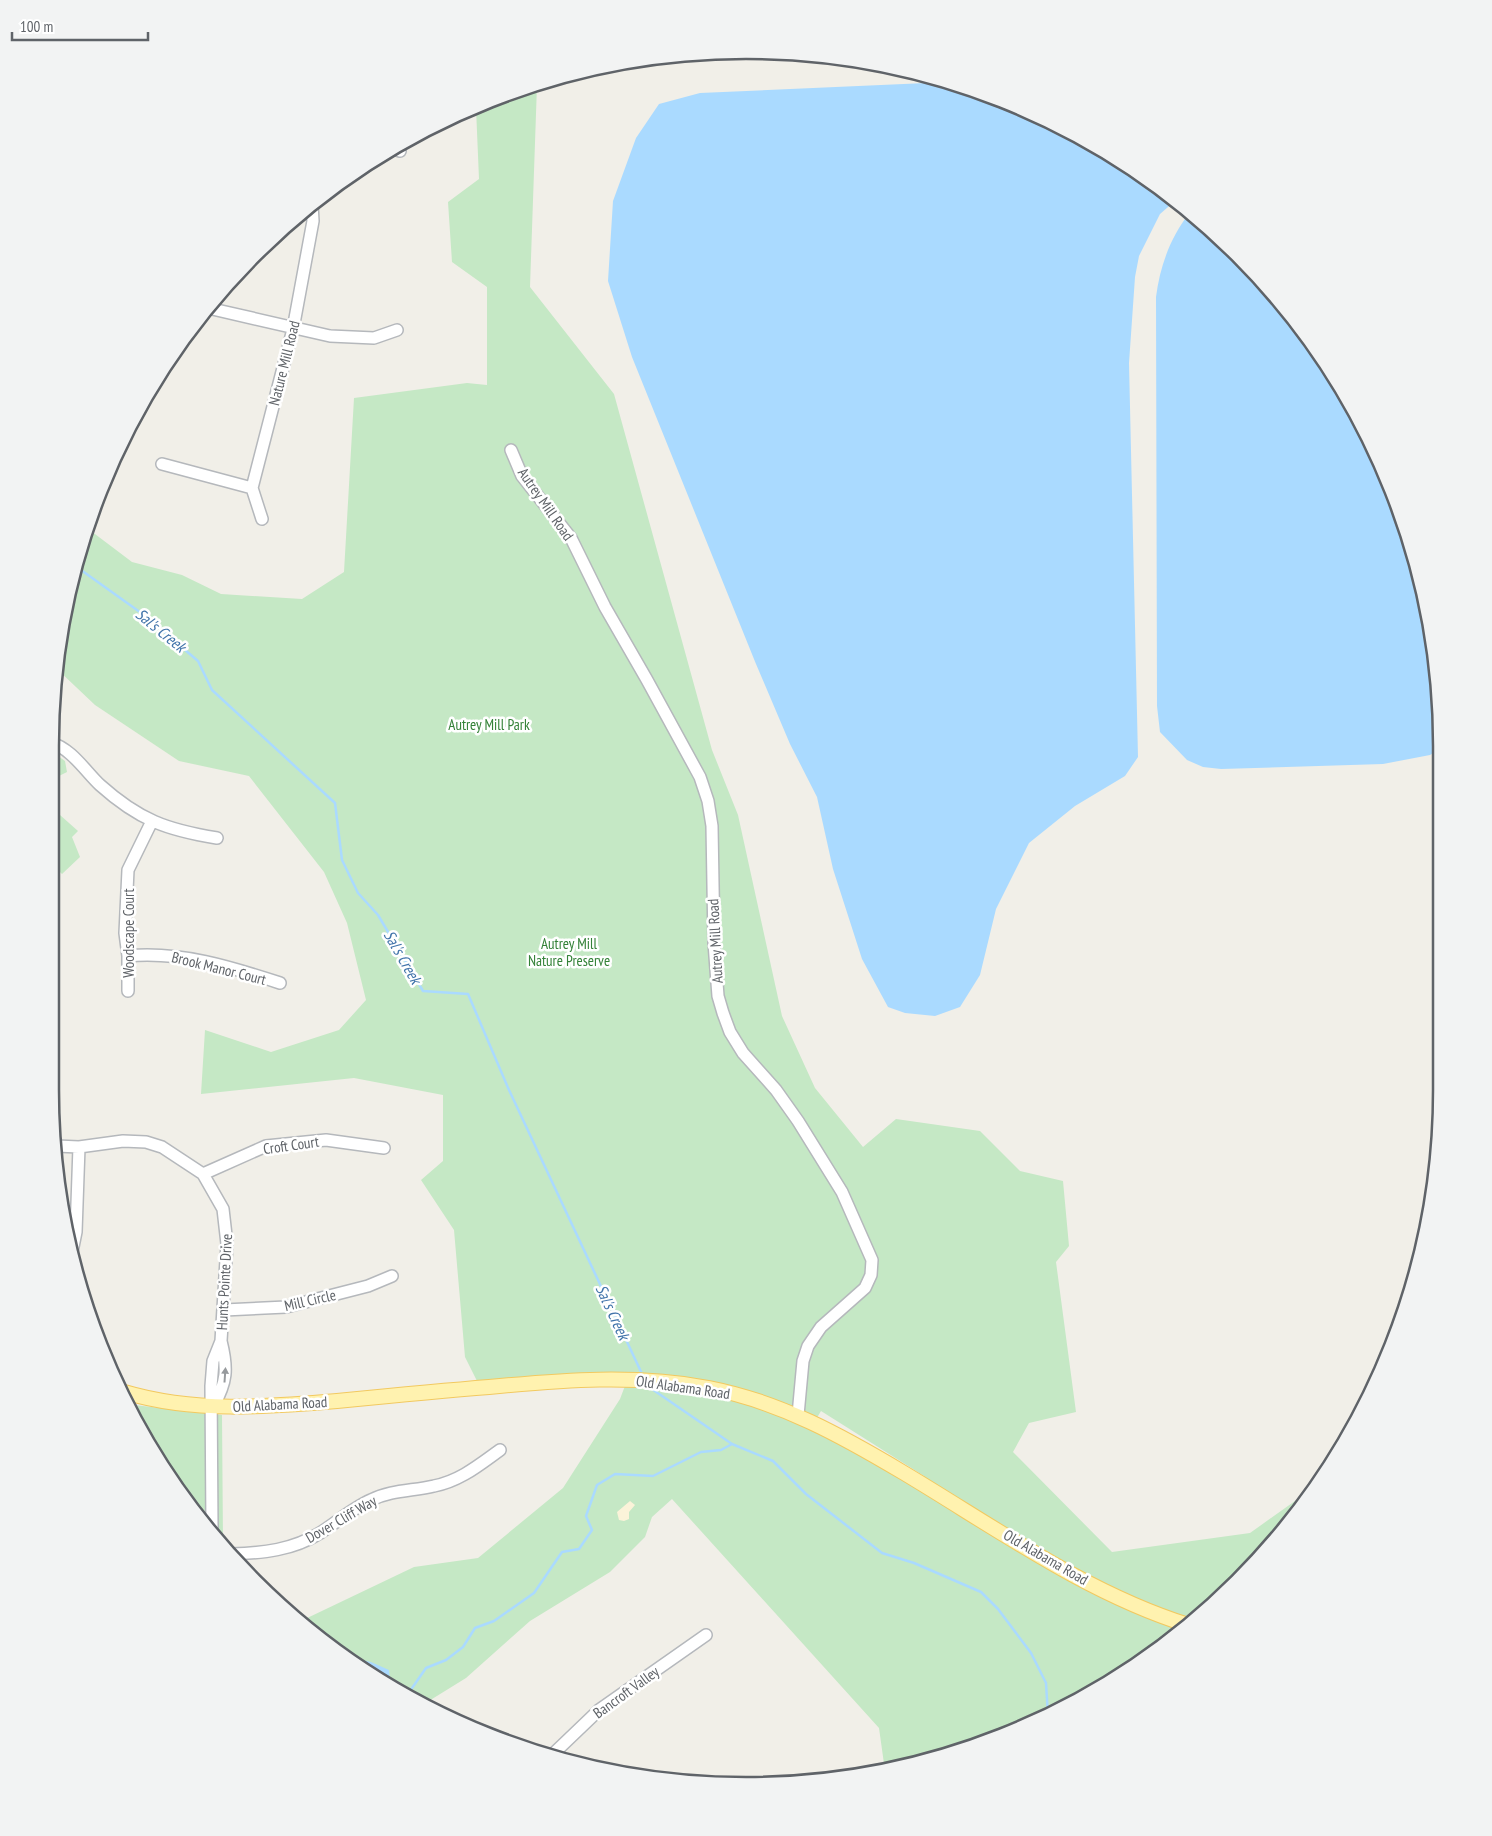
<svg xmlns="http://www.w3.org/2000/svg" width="1492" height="1836" font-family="'PT Sans Narrow',sans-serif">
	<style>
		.green { fill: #c5e8c5; fill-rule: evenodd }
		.sand { fill: #fbf3d9 }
		.water { fill: #aadaff }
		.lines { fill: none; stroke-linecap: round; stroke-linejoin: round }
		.stream { stroke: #aadaff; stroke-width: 2.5 }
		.minor-casing { stroke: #b5b8bc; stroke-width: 14 }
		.major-casing { stroke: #f2c960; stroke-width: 16 }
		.minor { stroke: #fff; stroke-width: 11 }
		.major { stroke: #fff2af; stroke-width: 14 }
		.oneway { fill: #979a9d }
		.labels { text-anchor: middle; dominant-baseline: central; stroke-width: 5; stroke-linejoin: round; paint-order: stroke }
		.street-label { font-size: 15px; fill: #5f6368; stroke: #fff }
		.park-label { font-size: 15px; fill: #348238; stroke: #fff }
		.water-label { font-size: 16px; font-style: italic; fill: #4174aa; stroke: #fff }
		.rim { fill: none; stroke: #5f6368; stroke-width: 2.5 }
	</style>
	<rect width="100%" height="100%" fill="#f1efe8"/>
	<path class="green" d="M537,85L530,287L614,394L712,750L738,815L782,1016L815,1088L863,1147L896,1119L980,1131L1020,1171L1063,1181L1069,1246L1056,1262L1076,1412L1029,1423L1013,1452L1112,1552L1250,1533L1316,1486L1298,1514L1205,1613L1054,1714L885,1771L879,1728L672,1499L652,1517L645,1537L610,1572L530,1621L466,1678L424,1704L398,1693L303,1620L414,1567L478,1558L563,1488L620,1399L628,1378L601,1376L477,1381L465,1357L454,1230L421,1180L443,1161V1095L354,1078L201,1094L205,1030L271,1052L339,1030L366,1000L347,923L324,872L249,776L179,761L95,705L57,669L74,566L87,528L132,562L182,575L221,594L302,599L344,572L354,398L467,383L487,385V287L452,262L448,202L479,179L476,108ZM821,1411L924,1476V1477L815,1421Z
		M51,751L65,761L67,772L57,777L51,785Z
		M51,807L78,831L72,837L80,857L62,874L51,863Z
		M128,1402L134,1405L222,1415L223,1542L143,1438Z"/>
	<path class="sand" d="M630,1501L635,1505L629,1512V1519L624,1521L619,1520L617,1512Z"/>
	<path class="water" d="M949,82L969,87L1094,143L1175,201L1160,214L1139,256L1135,277L1129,363L1138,757L1125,776L1075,806L1029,843L996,909L980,975L960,1007L935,1016L905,1013L888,1007L862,959L833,869L817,797L790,744L756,664L632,357L608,281L613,201L636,138L659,104L700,93Z
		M1190,212L1205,223L1298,322L1370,438L1418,566L1441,701V748L1430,755L1383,764L1221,769L1203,767L1187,760L1160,732L1157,706L1156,297C1160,266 1170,238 1190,212Z
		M353,1658L371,1662L389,1670L390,1681L395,1684L393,1689Z"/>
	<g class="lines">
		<path class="stream" d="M74,565L144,615L198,661L212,690L335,803L342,860L358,893L378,915L423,991L468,994L509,1090L643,1376
			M649,1387L732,1444L773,1461L806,1494L882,1553L914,1563L981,1592L998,1609L1031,1653L1046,1683L1048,1716
			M394,1687L410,1691L426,1668L446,1660L463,1647L475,1628L494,1621L534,1593L562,1552L579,1549L592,1530L586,1516L597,1485L615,1474L653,1476L701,1452L721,1450L732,1444"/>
		<defs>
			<path id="minor" d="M394,149L400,151
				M208,308L330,336L374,338L397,330
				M511,450L522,476L571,538L605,607L647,680L700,777L708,801L712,826L714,943L718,996L723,1013L730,1032L743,1053L776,1090L798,1121L842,1192L872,1260L871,1275L865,1288L821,1327L808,1346L803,1361L798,1415
				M162,464L252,488
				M262,519L252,488L293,329L313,221L312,204
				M51,743C71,748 86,772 100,785C139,820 167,830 217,838
				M128,956C180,951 231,967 280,983
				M128,991V956L125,933L128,870L152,821
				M57,1146L79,1147L123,1141L146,1142L162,1147L203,1174L223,1209L227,1244L221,1341L213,1361L211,1386L212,1527
				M203,1174L266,1146L326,1140L384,1148
				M72,1252L76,1232L79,1147
				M224,1310L286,1307L368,1286L392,1276
				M213,1407C227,1382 228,1369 221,1341
				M232,1554C263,1553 293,1550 320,1533C337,1522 353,1508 371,1500C391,1490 413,1491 434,1486C460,1481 479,1465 500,1450
				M552,1755L599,1710L706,1635"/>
			<path id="major" d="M124,1392C194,1413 266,1407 337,1401C388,1396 439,1391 489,1387C563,1380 636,1374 709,1388C781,1402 842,1436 904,1473C996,1528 1086,1593 1188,1625"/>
		</defs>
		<use href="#minor" class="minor-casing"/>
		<use href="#major" class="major-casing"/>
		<use href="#minor" class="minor"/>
		<use href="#major" class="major"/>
	</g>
	<defs><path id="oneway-solid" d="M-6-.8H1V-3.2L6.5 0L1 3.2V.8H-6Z" transform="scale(1.25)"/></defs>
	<use class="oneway" href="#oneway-solid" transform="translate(225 1375) rotate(-86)"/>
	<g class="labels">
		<g class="street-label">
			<text transform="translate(284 363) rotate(-76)">Nature Mill Road</text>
			<text transform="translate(546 504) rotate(55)">Autrey Mill Road</text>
			<text transform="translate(128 933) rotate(-90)">Woodscape Court</text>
			<text transform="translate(715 941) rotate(-93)">Autrey Mill Road</text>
			<text transform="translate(219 968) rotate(14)">Brook Manor Court</text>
			<text transform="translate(291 1145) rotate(-8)">Croft Court</text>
			<text transform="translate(224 1282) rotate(-87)">Hunts Pointe Drive</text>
			<text transform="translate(310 1300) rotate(-13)">Mill Circle</text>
			<text transform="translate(683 1387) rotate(8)">Old Alabama Road</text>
			<text transform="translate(280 1404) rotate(-3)">Old Alabama Road</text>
			<text transform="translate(341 1519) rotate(-30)">Dover Cliff Way</text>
			<text transform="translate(1046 1557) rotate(30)">Old Alabama Road</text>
			<text transform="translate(626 1692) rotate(-36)">Bancroft Valley</text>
		</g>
		<g class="park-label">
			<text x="489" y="724">Autrey Mill Park</text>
			<text x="569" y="943">Autrey Mill<tspan x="569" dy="17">Nature Preserve</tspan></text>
		</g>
		<g class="water-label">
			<text transform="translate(161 630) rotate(39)">Sal's Creek</text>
			<text transform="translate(403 957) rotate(60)">Sal's Creek</text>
			<text transform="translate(613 1312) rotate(65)">Sal's Creek</text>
		</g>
	</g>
	<path d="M0 0H1492V1836H0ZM746 59H746A687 687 0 0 1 1433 746V1090A687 687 0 0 1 746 1777H746A687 687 0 0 1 59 1090V746A687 687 0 0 1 746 59Z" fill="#f2f3f3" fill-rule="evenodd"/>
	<path class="rim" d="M746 59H746A687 687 0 0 1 1433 746V1090A687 687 0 0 1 746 1777H746A687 687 0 0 1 59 1090V746A687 687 0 0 1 746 59Z"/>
	<path d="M12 32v8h136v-8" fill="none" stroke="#5f6368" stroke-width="2.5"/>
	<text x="20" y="32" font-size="15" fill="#5f6368" stroke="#ffffff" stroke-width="4" paint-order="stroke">100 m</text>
</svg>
